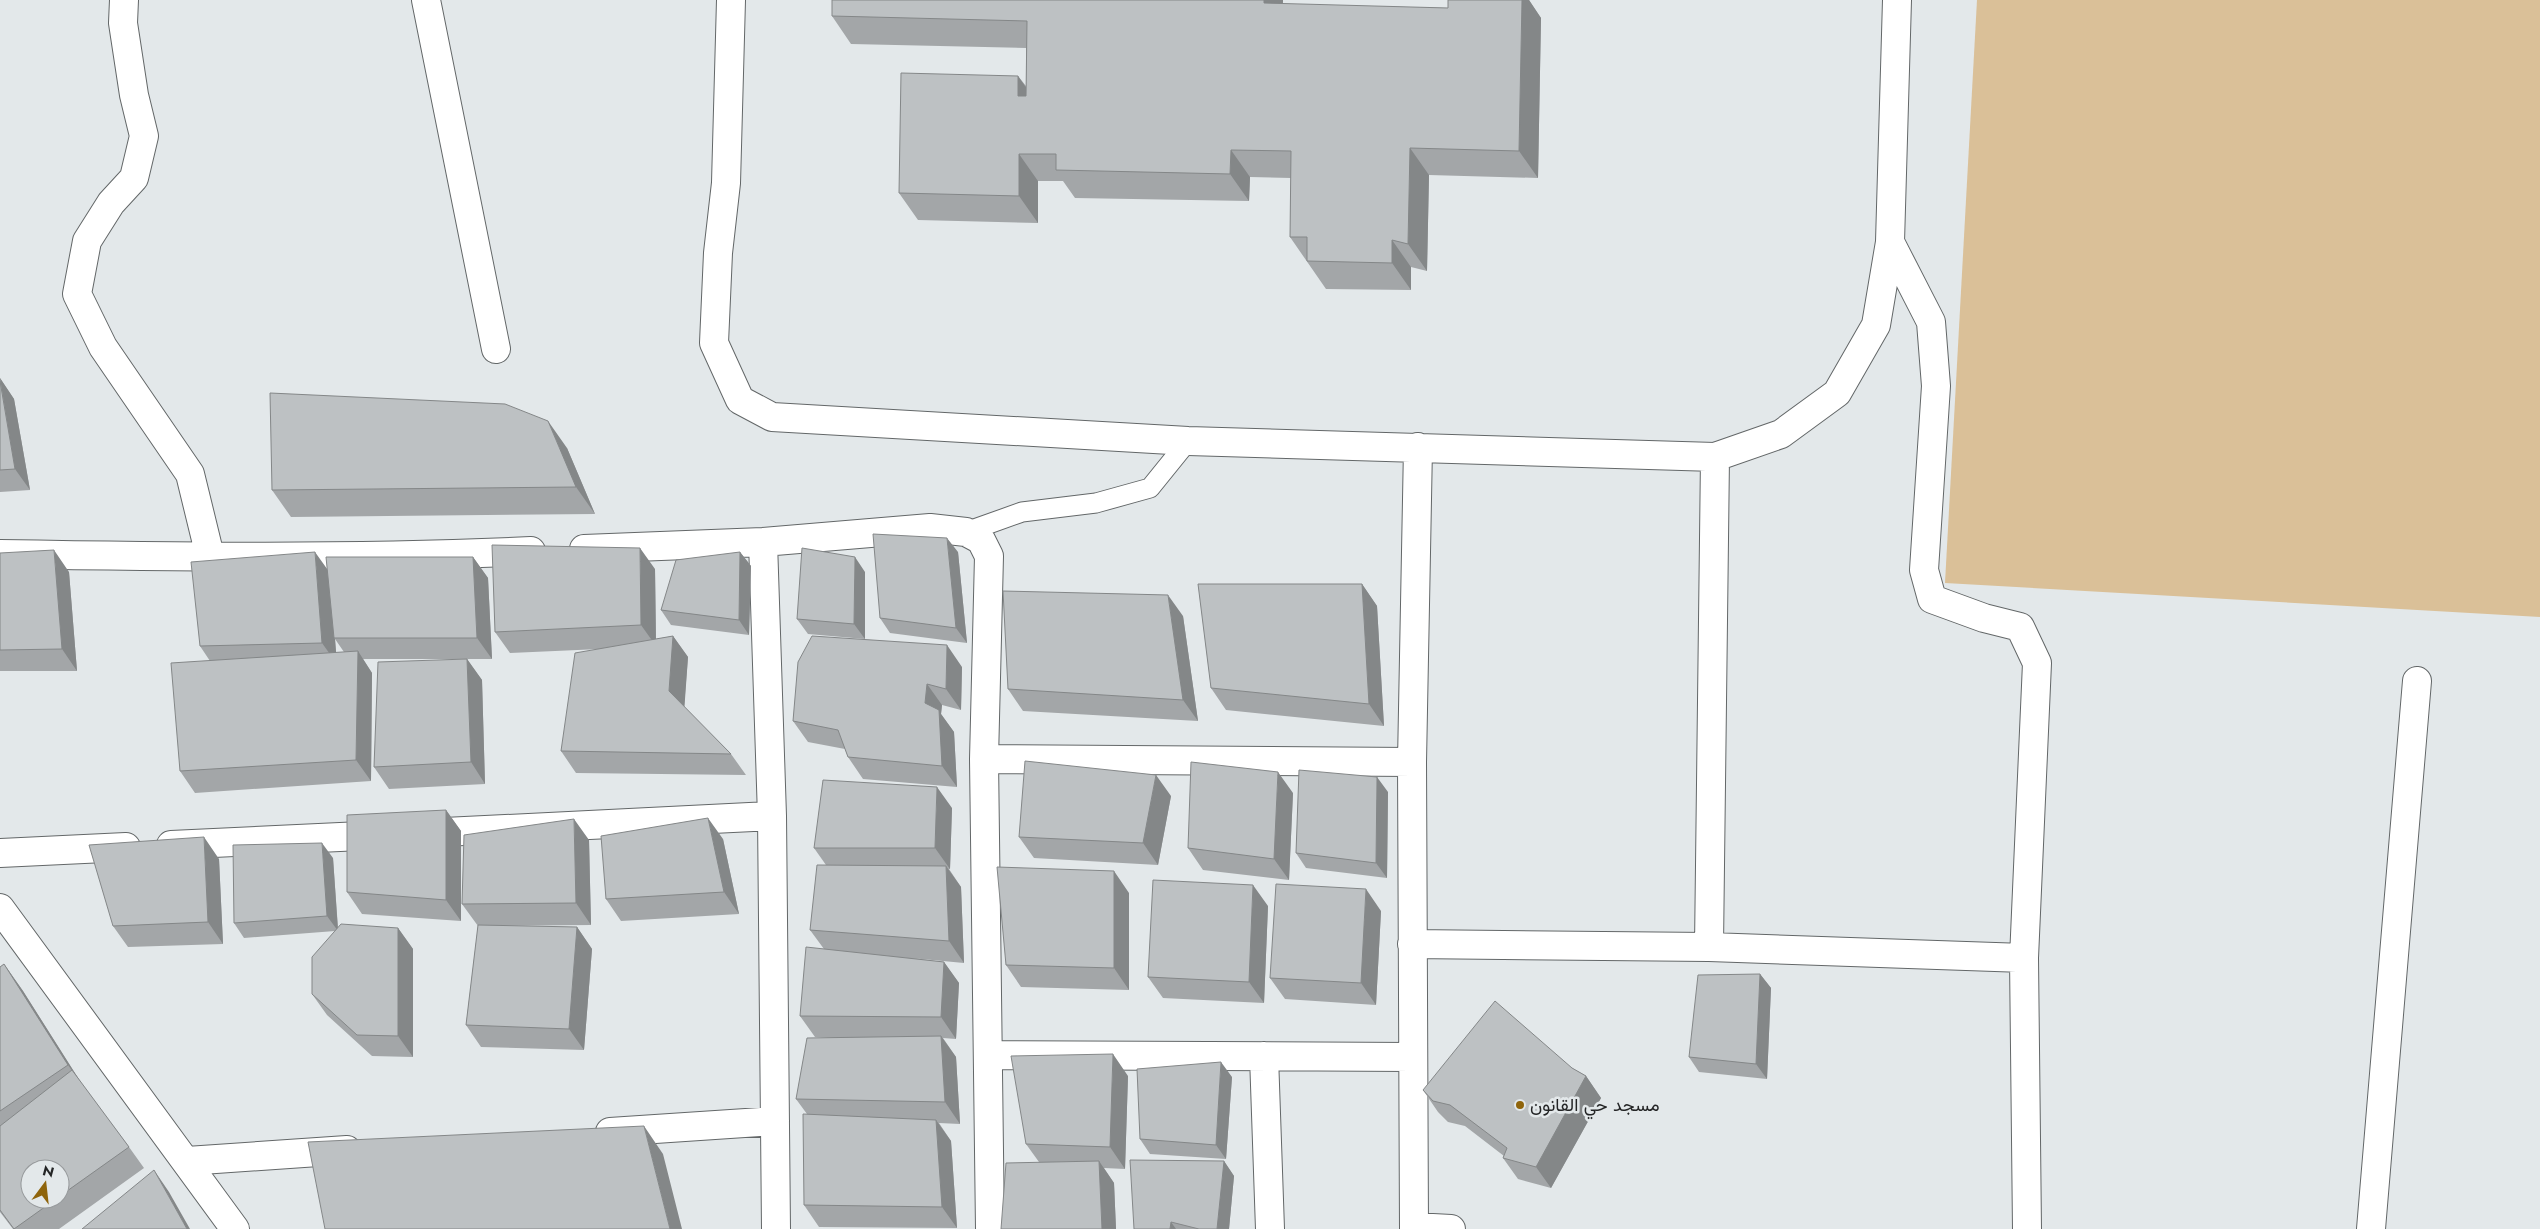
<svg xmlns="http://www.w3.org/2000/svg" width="2540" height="1229" font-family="Jost,Vazirmatn,sans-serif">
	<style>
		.green { fill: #dac098 }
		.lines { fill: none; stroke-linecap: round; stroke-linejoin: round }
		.service-casing { stroke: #636768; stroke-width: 21 }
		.minor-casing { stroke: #636768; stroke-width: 30 }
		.tertiary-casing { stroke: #636768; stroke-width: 30 }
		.service { stroke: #fff; stroke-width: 19 }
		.minor { stroke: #fff; stroke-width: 28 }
		.tertiary { stroke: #fff; stroke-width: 28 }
		.wall { fill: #a3a6a8; fill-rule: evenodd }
		.shaded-wall { fill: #848788 }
		.building { fill: #bdc1c3; stroke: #848788 }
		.poi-dot { fill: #8f640b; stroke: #e3e8ea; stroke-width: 2 }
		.labels { text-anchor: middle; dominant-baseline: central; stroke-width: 5; stroke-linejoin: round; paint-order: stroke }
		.poi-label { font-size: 18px; fill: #242526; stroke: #e3e8ea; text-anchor: start }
	</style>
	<rect width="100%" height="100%" fill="#e3e8ea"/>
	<path class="green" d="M1977,0H2540V617L1945,583Z"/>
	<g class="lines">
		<defs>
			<path id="service" d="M966,532L1022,512L1096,503L1150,488L1188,441"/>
			<path id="minor" d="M124,0L123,23L134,95L144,136L134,178L111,203L87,241L77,294L103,347L190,474L210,556
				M426,0L496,349
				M731,0L726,183L718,253L714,343L740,400L772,417L1188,441L1715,457L1781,434L1837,393L1876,325L1890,242L1897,0
				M1890,242L1931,322L1936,386L1924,570L1932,599L1984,618L2020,627L2037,663L2024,958L2027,1229
				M763,542L772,816L776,1229
				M584,549L763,542L930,528L966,532L981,540L989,556L984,759L990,1229
				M0,554C177,557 354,559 531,551
				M984,759L1412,762
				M424,833L772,816
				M171,845L383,835
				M0,853L126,847
				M1412,944L1709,947L2024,958
				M1709,947L1715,457
				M988,1055L1412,1057
				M1264,1056L1270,1229
				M610,1132L775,1121
				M187,1161L347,1150
				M1414,1227L1451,1229
				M1414,1229L1412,762L1418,447
				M2371,1229L2417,681"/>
			<path id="tertiary" d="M0,908L235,1229"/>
		</defs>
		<use href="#service" class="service-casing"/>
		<use href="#minor" class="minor-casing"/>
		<use href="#tertiary" class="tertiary-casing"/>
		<use href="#service" class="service"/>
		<use href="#minor" class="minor"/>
		<use href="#tertiary" class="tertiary"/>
	</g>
	<path class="wall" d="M832,0H1283V4L1448,8V0H1529L1541,18L1538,178L1429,175L1427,271L1411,267V290L1326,289L1290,237L1291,178L1250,177L1249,201L1075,198L1063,181H1038V223L918,220L899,193L1018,76L1026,86V48L851,44L832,16Z
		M0,378L14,399L30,490L0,492Z
		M567,448L595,514L291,517L272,490Z
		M740,552L751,566L749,635L671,625L661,610Z
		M958,552L967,643L890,633L880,618Z
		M0,553L69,572L77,671H0Z
		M473,557L488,578L492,659H467L482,680L485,784L389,789L374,767L465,659H363L372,673L371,781L195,793L180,771L210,661L200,646L327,570ZM335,639L344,652L336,653Z
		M655,569L656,639L673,636L688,657L684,707L731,754L746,775L576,773L561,751L600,649L510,653L495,632Z
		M865,572V639L808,634L797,619Z
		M1362,584L1377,606L1384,726L1226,710L1211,688Z
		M1183,616L1198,721L1023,711L1008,689Z
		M962,667L961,710L942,705L941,714L954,732L957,787L863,779L848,757L845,749L808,742L793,721Z
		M1388,792L1387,878L1306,868L1296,853Z
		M1293,793L1289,880L1203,870L1188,848Z
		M1171,796L1158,865L1034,858L1019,837Z
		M952,808L950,869H949L961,887L964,963L911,958L944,962L959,983L956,1039L943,1038L956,1057L960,1124L939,1123L951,1141L957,1228L819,1227L804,1205L807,1114L796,1099L835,1038L815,1037L800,1016L824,949L810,930L826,865L814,848Z
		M446,810L461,831V921L362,914L347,892Z
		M723,839L739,914L621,921L606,899Z
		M589,840L591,925L489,926L577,927L592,949L584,1050L481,1047L466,1025L478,926L462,904Z
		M333,858L338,928H398L413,949V1057L372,1056L327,1015L312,994L335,931L244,938L234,923Z
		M219,859L223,944L128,947L113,926Z
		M1129,893V990L1021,987L1006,965Z
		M1268,906L1264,1003L1163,998L1148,977Z
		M1381,911L1376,1005L1285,999L1270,978Z
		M4,964L23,991L81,1083L129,1147L144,1168L59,1229H13L0,1212V967ZM60,1169V1199H30Z
		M1760,974L1771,988L1767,1079L1699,1072L1689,1057Z
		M1572,1068L1586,1076L1601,1098L1551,1188L1518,1179L1503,1158L1504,1156L1465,1126L1448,1122L1438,1112L1423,1090Z
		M1128,1076L1125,1169L1104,1168L1114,1183L1116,1229H1001L1039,1162L1026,1144Z
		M1232,1077L1226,1159L1150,1154L1140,1139Z
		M1224,1161L1234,1176L1229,1229H1134Z"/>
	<path class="shaded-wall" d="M1264,0H1283L1282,30L1264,3Z
		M1522,0H1529L1541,18L1538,178L1519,151Z
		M1018,76L1037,103L1018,96Z
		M1410,148L1429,175L1427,271L1408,244Z
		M1231,150L1250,177L1249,201L1230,174Z
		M1019,154L1038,181V223L1019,196Z
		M1392,240L1411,267V290L1392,263Z
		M0,378L14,399L30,490L15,469Z
		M548,421L567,448L595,514L576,487Z
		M947,538L958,552L967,643L956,628Z
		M640,548L655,569L656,646L641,625Z
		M54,550L69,572L77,671L62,649Z
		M315,552L330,573L334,638L335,639L337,664L322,643Z
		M740,552L751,566L749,635L739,620Z
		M473,557L488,578L492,659L477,638Z
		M855,557L865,572V639L854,624Z
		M1362,584L1377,606L1384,726L1369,704Z
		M1168,595L1183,616L1198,721L1183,700Z
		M673,636L688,657L684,713L669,691Z
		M947,645L962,667L961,710L946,689Z
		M358,651L372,673L371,781L356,760Z
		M467,659L482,680L485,784L471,762Z
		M927,684L942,705L941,714L954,732L957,787L942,766L925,703Z
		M1278,772L1293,793L1289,880L1274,859Z
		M1156,775L1171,796L1158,865L1143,843Z
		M1377,777L1388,792L1387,878L1376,863Z
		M937,787L952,808L950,869L935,848Z
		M446,810L461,831V921L446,900Z
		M708,818L723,839L739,914L724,892Z
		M574,819L589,840L591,925L576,903Z
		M204,837L219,859L223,944L208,922Z
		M322,843L333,858L338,931L327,916Z
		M946,866L961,887L964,963L949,941Z
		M1114,871L1129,893V990L1114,968Z
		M1253,885L1268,906L1264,1003L1249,982Z
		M1366,889L1381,911L1376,1005L1361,983Z
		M577,927L592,949L584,1050L569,1029Z
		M398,928L413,949V1057L398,1036Z
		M944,962L959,983L956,1039L941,1017Z
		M4,964L23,991L87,1092L68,1065Z
		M1760,974L1771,988L1767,1079L1756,1064Z
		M941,1036L956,1057L960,1124L945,1102Z
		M1113,1054L1128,1076L1125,1169L1110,1147Z
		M1221,1062L1232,1077L1226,1159L1216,1145Z
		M1586,1076L1601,1098L1551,1188L1536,1167Z
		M936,1120L951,1141L957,1228L942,1207Z
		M644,1126L663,1154L682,1229H670Z
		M1099,1161L1114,1183L1116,1229H1102Z
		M1224,1161L1234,1176L1229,1229H1217Z
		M154,1170L169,1192L190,1229H187Z
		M1171,1222L1176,1229H1170Z"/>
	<path class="building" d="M832,0H1264V3L1448,8V0H1522L1519,151L1410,148L1408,244L1392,240V263L1307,261V237H1290L1291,151L1231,150L1230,174L1056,170V154H1019V196L899,193L901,73L1018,76V96H1026L1027,21L832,16Z
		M0,381L15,469L0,470Z
		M270,393L505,404L548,421L576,487L272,490Z
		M873,534L947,538L956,628L880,618Z
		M492,545L640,548L641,625L495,632Z
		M802,548L855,557L854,624L797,619Z
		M54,550L62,649L0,650V553Z
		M315,552L322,643L200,646L191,562Z
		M740,552L739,620L661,610L676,560Z
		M326,557H473L477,638H334Z
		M1198,584H1362L1369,704L1211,688Z
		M1003,591L1168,595L1183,700L1008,689Z
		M673,636L669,691L731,754L561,751L575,653Z
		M812,636L947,645L946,689L927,684L925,703L939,710L942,766L848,757L838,730L793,721L798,662Z
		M358,651L356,760L180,771L171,663Z
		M467,659L471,762L374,767L378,662Z
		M1025,761L1156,775L1143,843L1019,837Z
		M1191,762L1278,772L1274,859L1188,848Z
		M1299,770L1377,777L1376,863L1296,853Z
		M823,780L937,787L935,848H814Z
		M446,810V900L347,892V815Z
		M708,818L724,892L606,899L601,836Z
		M574,819L576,903L462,904L464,835Z
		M204,837L208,922L113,926L89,845Z
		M322,843L327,916L234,923L233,845Z
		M817,865L946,866L949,941L810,930Z
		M997,867L1114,871V968L1006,965Z
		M1153,880L1253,885L1249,982L1148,977Z
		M1276,884L1366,889L1361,983L1270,978Z
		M341,924L398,928V1036L357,1035L312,994V957Z
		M478,925L577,927L569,1029L466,1025Z
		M806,947L944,962L941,1017L800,1016Z
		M4,964L68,1065L0,1111V967Z
		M1760,974L1756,1064L1689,1057L1698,975Z
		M1495,1001L1572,1068L1586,1076L1536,1167L1503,1158L1507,1148L1450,1105L1433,1101L1423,1090Z
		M941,1036L945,1102L796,1099L807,1038Z
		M1113,1054L1110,1147L1026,1144L1011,1056Z
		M1221,1062L1216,1145L1140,1139L1137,1069Z
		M72,1070L129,1147L60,1196V1169H30V1199H56L14,1229L0,1210V1126Z
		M803,1114L936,1120L942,1207L804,1205Z
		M644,1126L670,1229H325L308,1142Z
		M1130,1160L1224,1161L1217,1229H1199L1171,1222L1170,1229H1134Z
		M1099,1161L1102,1229H1001L1006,1163Z
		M154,1170L187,1229H82Z"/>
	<circle class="poi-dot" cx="1520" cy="1105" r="5"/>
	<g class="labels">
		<g class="poi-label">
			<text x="1530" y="1105">مسجد حي القانون</text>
		</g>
	</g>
	<g transform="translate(45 1184) rotate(15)"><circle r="24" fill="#e3e8ea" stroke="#979a9c"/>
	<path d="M0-4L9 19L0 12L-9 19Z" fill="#8f640b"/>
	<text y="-8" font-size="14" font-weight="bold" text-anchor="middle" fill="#242526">N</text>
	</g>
</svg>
